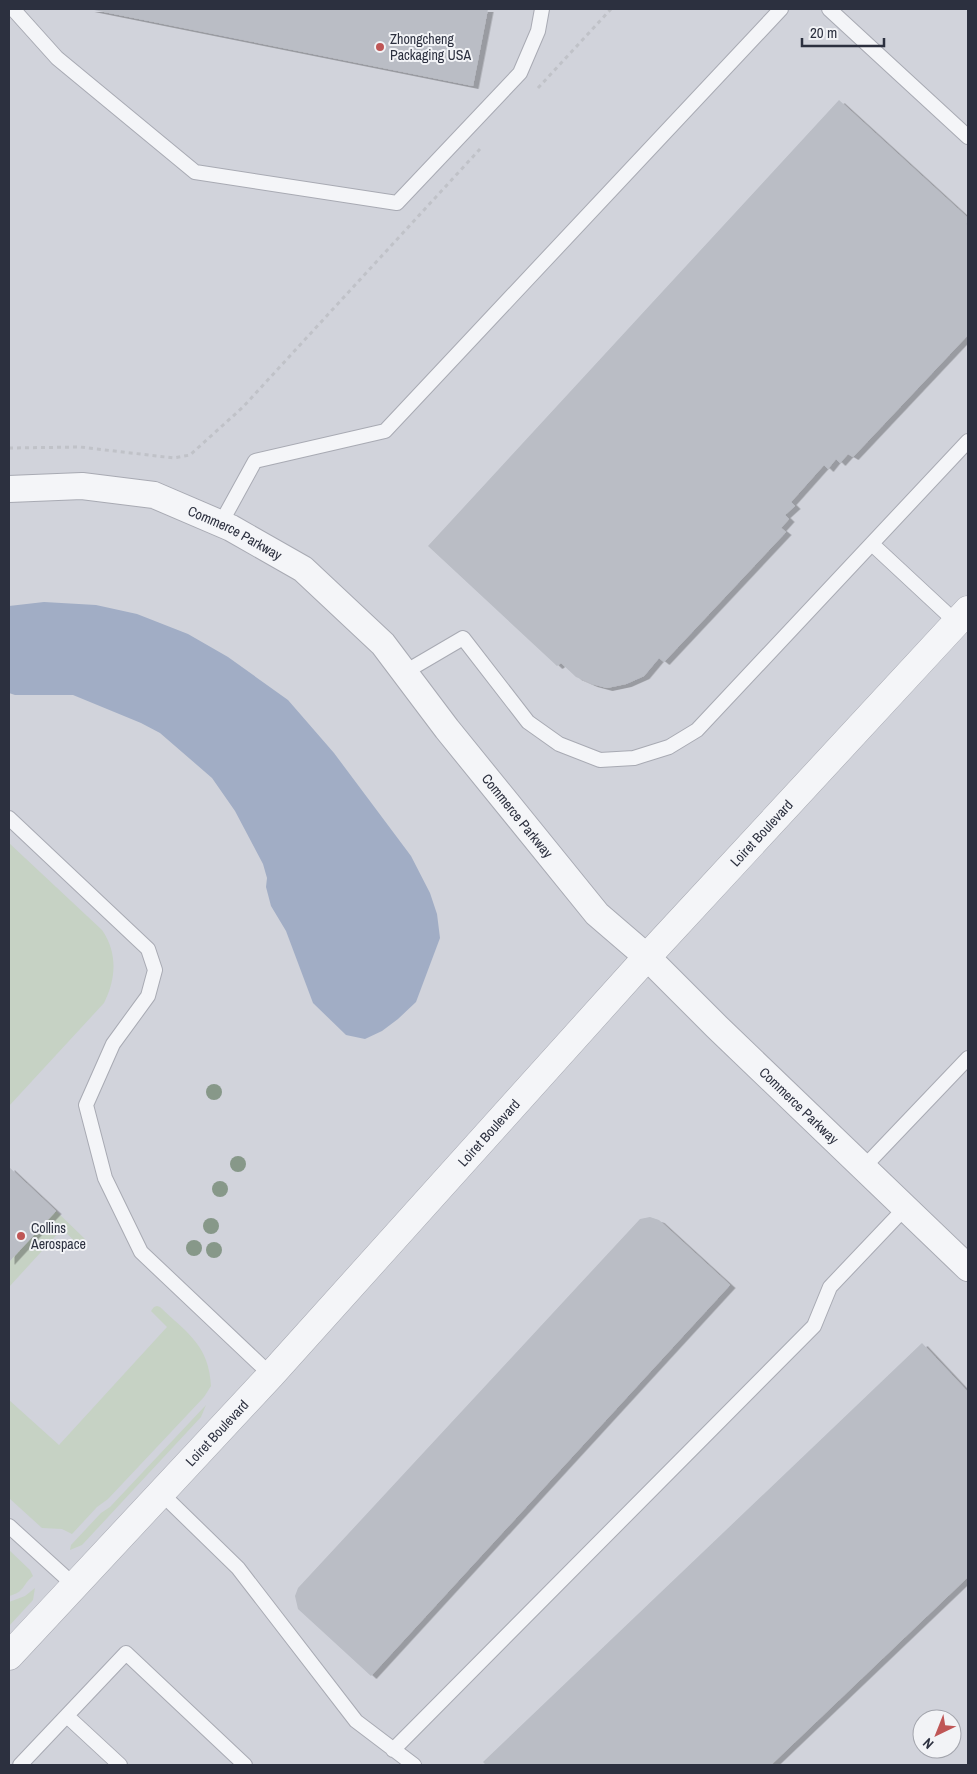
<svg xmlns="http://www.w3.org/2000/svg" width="977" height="1774" font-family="'Archivo Narrow',sans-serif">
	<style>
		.built { fill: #d1d3db; fill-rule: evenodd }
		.green { fill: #c6d2c4 }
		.water { fill: #a1adc5 }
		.building { fill: #babdc5; filter: url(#shadow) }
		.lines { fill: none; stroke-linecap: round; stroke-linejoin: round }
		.service-casing { stroke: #a8aab3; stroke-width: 16 }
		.minor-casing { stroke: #a8aab3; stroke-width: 28 }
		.tertiary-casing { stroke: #a8aab3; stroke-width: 29 }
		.path { stroke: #c0c2c8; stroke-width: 3; stroke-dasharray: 4 4; stroke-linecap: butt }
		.service { stroke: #f4f5f8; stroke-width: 14 }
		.minor { stroke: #f4f5f8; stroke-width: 26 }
		.tertiary { stroke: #f4f5f8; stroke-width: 28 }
		.tree { fill: #879889 }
		.poi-dot { fill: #bf5656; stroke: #f2f3f6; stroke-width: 2 }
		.labels { text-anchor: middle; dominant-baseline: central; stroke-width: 4; stroke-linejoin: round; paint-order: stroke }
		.poi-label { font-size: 14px; fill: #2c303f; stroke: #f2f3f6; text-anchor: start }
		.street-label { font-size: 14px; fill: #2c303f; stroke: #f2f3f6 }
	</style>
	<defs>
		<filter id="shadow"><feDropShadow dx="5.5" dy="3" stdDeviation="0" flood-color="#0004"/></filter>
	</defs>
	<rect width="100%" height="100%" fill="#e2e4e9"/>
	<path class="built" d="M9,9H968V1765H9ZM922,1719H952V1749H922Z"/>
	<path class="green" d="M9,843L102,930C118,953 116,979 104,1003L9,1106Z
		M56,1211L85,1239L86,1248L84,1250L62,1229L9,1287V1262Z
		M157,1306L160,1307C187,1333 209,1345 211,1386L204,1397L108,1499L97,1507L72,1534L62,1529L42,1528L9,1498V1400L59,1445L167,1327L151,1311L154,1307Z
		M206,1405L201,1417L82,1545L70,1550L71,1545L101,1513L110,1507Z
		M9,1550L30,1570L33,1576C22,1585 25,1592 9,1596Z
		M35,1588L33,1600L9,1626V1602L25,1596Z"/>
	<path class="water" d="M44,602L96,605L137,614L188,634L228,657L288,700L334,753L411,856L430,893L437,914L440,938L416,1002L398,1019L382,1031L365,1039L346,1035L313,1003L286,931L271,906L266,887L267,878L263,864L235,811L212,778L160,733L141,723L73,695H15L9,693V606Z"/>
	<path class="building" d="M89,9H488L473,86Z
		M839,100L968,218V222L966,224L968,225V335L853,457L848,454L840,463L836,459L828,469L824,465L791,502L795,506L785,515L789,519L781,528L786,532L664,662L659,658L644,676L626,684L607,688L592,684L576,677L561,663L557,666L428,546Z
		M9,1167L56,1211L9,1262Z
		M650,1217L659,1220L730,1285L371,1676L298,1609L295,1596L298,1588L640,1219Z
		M922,1343L968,1392V1577L771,1765H486L483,1762Z"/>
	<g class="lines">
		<defs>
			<path id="service" d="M13,9L57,58L195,172L397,203L520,73L538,31L542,9
				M829,9L968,137
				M221,523L255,461L385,431L781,9
				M872,544L957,623
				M405,672L463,638L528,722L559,744L600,760L634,758L669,747L697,730L968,441
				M9,818L148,949L155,970L148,996L113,1044L86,1105L105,1178L141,1252L271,1375
				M864,1167L968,1058
				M161,1493L238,1568L356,1721L414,1765
				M9,1526L75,1586
				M67,1716L120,1765
				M393,1750L814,1326L830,1287L905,1208
				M20,1765L126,1653L245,1765"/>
			<g id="minor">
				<path id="s1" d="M9,489L82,486L154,495L231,528L303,569L383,644L447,729L597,914L647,957L717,1027L968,1268"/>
			</g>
			<g id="tertiary">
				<path id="s2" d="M9,1656L271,1375L647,957L968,610"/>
			</g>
		</defs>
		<use href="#service" class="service-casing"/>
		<use href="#minor" class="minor-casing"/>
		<use href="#tertiary" class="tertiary-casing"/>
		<path class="path" d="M538,88L611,9
			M9,448L80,447L174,458L190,455L243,407L480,149"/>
		<use href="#service" class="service"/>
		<use href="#minor" class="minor"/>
		<use href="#tertiary" class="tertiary"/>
	</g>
	<g class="tree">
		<circle cx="214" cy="1092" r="8"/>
		<circle cx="238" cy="1164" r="8"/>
		<circle cx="220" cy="1189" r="8"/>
		<circle cx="211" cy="1226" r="8"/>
		<circle cx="194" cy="1248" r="8"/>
		<circle cx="214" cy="1250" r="8"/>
	</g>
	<g class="poi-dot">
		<circle cx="380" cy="47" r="5"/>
		<circle cx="21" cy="1236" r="5"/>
	</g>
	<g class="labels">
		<g class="poi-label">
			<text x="390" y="39">Zhongcheng<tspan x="390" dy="16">Packaging USA</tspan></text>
			<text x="31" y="1228">Collins<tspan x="31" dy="16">Aerospace</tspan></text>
		</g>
		<g class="street-label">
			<text stroke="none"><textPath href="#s1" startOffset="235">Commerce Parkway</textPath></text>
			<text stroke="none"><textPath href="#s1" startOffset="640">Commerce Parkway</textPath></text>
			<text stroke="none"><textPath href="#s2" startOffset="1115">Loiret Boulevard</textPath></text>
			<text stroke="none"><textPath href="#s1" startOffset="1045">Commerce Parkway</textPath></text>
			<text stroke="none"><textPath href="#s2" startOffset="710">Loiret Boulevard</textPath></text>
			<text stroke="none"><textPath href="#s2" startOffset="305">Loiret Boulevard</textPath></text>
		</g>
	</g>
	<rect width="977" height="1774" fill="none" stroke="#2c303f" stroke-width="20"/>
	<g transform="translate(937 1734) rotate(223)"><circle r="24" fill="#f2f3f6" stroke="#a3a5ad"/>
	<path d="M0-4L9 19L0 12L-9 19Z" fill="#bf5656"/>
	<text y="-8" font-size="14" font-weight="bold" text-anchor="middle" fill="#2c303f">N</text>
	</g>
	<path d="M802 38v8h82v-8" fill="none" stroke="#2c303f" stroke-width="2.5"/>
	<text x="810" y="38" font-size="15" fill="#2c303f" stroke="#f2f3f6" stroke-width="4" paint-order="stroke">20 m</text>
</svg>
